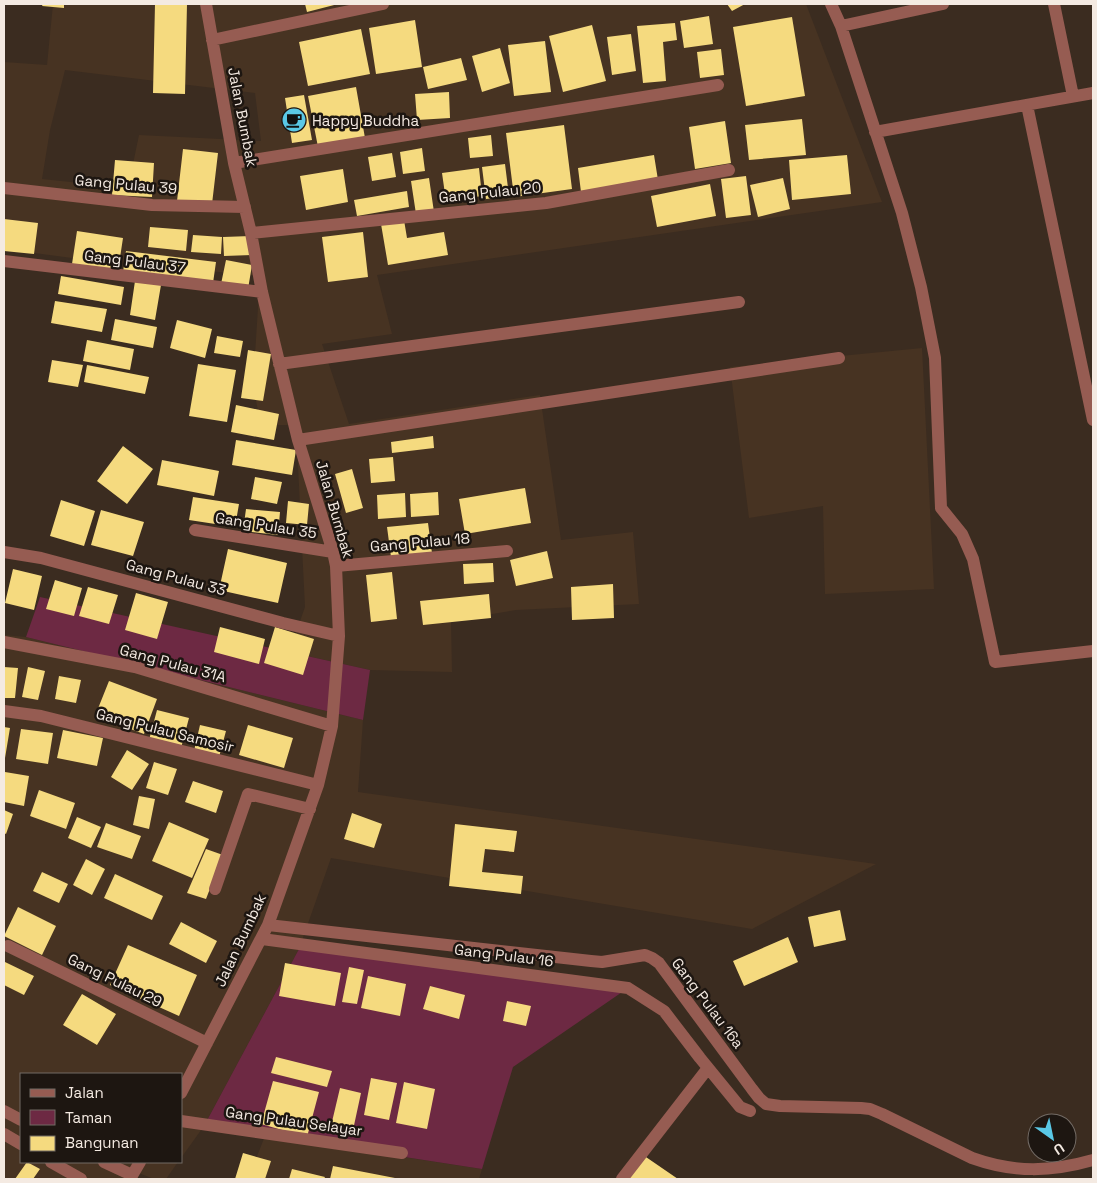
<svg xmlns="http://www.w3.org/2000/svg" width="1097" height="1183" font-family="'Space Grotesk',sans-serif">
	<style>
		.built { fill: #473322; fill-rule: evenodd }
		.green { fill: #6d2943 }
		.building { fill: #f5da7f }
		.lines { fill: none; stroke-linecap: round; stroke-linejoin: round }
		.minor { stroke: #965c52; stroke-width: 12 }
		.labels { text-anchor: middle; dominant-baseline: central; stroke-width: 5; stroke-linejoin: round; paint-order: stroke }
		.street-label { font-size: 15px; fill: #f4eae2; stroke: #1d1611 }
		.poi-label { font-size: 15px; fill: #f4eae2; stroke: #1d1611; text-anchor: start }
	</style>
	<rect width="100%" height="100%" fill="#3b2c20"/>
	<path class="built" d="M53,4H806L882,202L377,275L392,334L322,344L349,424L540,395L561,540L633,532L639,604L516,610L451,621L452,672L370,670L289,652L305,607L296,425H261L253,386L260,276L72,258L4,249V62L47,65ZM65,70L255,93L261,141L139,135L128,188L42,179L50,130Z
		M922,348L934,589L825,594L823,506L749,518L730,367Z
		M4,635L26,637L363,720L358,792L876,864L752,929L331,858L299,949L204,1126L181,1158V1074H21V1162H178L166,1179H154L131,1170L126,1179H4V936L7,930L4,929Z
		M265,1136L482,1169L479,1179H248Z"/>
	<path class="green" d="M40,597L370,670L363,720L26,637Z
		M299,949L628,988L513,1067L482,1169L204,1126Z"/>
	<path class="building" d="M43,4H64V8L42,6Z
		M155,4H187L185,94L153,93Z
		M305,4H338L307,12Z
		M727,4H745L732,11Z
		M709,16L713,44L684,48L680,21Z
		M792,17L805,96L746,106L733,27Z
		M415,20L422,67L376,74L369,28Z
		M675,23L677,40L663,42L666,81L643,83L637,26Z
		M592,25L606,81L563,92L549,36Z
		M361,29L370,74L308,86L299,42Z
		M631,34L636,71L612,75L607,37Z
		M545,41L551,92L514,96L508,45Z
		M500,48L510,83L482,92L472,56Z
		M721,49L724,75L700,78L697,52Z
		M461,58L467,80L428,89L423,67Z
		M356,87L365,138L318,147L308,96Z
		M449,92L450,118L417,120L415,94Z
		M304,95L312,140L292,143L285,98Z
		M802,119L806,155L749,160L745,125Z
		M725,121L731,163L695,169L689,127Z
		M564,125L572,189L514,197L506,133Z
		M491,135L493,156L470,158L468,138Z
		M422,148L425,171L403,174L400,152Z
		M183,149L218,153L212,204L177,201Z
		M392,153L396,177L372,181L368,157Z
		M654,155L658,180L581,192L578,168Z
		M847,155L851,194L792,200L789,160Z
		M115,160L154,163L152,197L112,195Z
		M505,164L509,196L486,199L482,167Z
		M479,168L482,196L446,201L442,173Z
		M343,169L348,202L306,210L300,176Z
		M746,176L751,215L726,218L721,179Z
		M429,178L434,212L416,214L411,181Z
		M783,178L790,209L758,217L750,185Z
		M710,184L716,216L657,227L651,196Z
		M407,191L409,207L357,216L354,200Z
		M4,219L38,223L34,254L4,251Z
		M404,220L407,238L444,232L448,255L388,265L381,224Z
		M150,227L188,230L186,251L148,247Z
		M77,231L123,238L118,271L72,264Z
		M363,232L368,277L328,282L322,237Z
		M193,235L222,237L221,254L191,252Z
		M251,236L252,255L224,256L223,237Z
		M126,251L216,262L213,283L123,272Z
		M226,260L252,265L248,289L221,284Z
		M61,276L124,287L121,305L58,294Z
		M135,281L161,285L155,320L130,315Z
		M55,301L107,309L102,332L51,323Z
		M115,319L157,327L153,348L111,340Z
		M177,320L212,329L205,358L170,348Z
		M217,336L243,341L240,357L214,353Z
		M87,340L134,349L130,370L83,361Z
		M248,350L271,354L263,401L241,398Z
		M52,360L83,365L78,387L48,382Z
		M198,364L236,370L227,422L189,416Z
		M87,365L149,377L145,394L84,382Z
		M236,405L279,414L274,440L231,432Z
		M433,436L434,448L392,453L391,442Z
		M236,440L296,450L292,475L232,465Z
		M123,446L153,469L127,504L97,481Z
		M393,457L395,481L371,483L369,459Z
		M162,460L219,471L214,496L157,485Z
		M352,469L363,508L346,513L335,474Z
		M255,477L282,482L277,504L251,499Z
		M525,488L531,523L465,534L459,499Z
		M438,492L439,515L411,517L410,494Z
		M405,493L406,517L378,519L377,495Z
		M193,497L239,504L235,527L189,520Z
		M61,500L95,511L84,546L50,536Z
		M288,501L309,504L307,525L286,523Z
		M246,509L280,512L278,535L243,531Z
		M101,510L144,522L133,556L91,545Z
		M428,523L432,553L391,557L387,527Z
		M228,549L287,563L278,603L219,590Z
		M547,551L553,578L516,586L510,560Z
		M493,563L494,582L464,584L463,564Z
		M13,569L42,576L34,610L5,603Z
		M392,572L397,619L371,622L366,575Z
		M55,580L82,588L74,616L46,609Z
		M613,584L614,618L572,620L571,587Z
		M88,587L118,595L109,624L79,616Z
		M136,593L168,602L157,639L125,630Z
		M489,594L491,618L423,625L420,601Z
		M220,627L265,639L259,664L214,652Z
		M275,627L314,639L303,675L264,663Z
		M4,667L18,668L15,698H4Z
		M28,667L45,671L38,700L22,697Z
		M59,676L81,680L76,703L55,699Z
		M109,681L157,699L144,734L95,716Z
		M157,710L189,718L181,748L149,740Z
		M200,725L226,731L219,757L194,751Z
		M248,725L293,738L284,768L239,755Z
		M4,727L10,728L5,758H4Z
		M21,729L53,733L48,764L16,759Z
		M63,730L103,738L97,766L57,758Z
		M127,750L149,764L132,790L111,777Z
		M154,762L177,769L168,795L146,788Z
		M5,772L29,776L24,806L4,802V779Z
		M193,781L223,791L216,813L185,802Z
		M39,790L75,803L66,829L30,816Z
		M139,796L155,799L149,829L133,825Z
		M4,810L13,814L6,834L4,833Z
		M352,813L382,824L374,848L344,839Z
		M77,817L101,827L91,848L68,838Z
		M169,822L209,839L192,878L152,861Z
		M106,823L141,836L132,859L97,847Z
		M455,824L517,831L514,852L485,849L482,872L523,876L521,894L449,886Z
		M206,849L223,855L206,899L187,893Z
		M86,859L105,869L92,895L73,885Z
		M42,872L68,884L59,903L33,891Z
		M115,874L163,896L152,920L104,898Z
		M18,907L56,926L42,955L4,936Z
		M840,910L846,940L814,947L808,917Z
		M181,922L217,941L206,963L169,944Z
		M788,937L798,962L744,986L733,961Z
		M128,945L197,975L179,1016L110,985Z
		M5,962L34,976L24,995L4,985V965Z
		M285,963L341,973L335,1006L279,996Z
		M349,967L364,970L357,1004L342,1002Z
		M368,976L406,984L400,1016L361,1008Z
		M430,986L465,995L459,1019L423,1009Z
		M82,994L116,1014L97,1045L63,1025Z
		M507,1001L531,1006L526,1026L503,1021Z
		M276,1057L332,1071L327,1087L271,1073Z
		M371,1078L397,1083L389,1120L364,1115Z
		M273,1081L319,1092L307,1137L261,1124Z
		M404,1082L435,1089L427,1129L396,1123Z
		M340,1088L361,1093L353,1130L331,1126Z
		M243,1153L271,1161L265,1179H235Z
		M643,1155L678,1179H626Z
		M27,1162L40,1169L33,1179H15Z
		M333,1166L395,1178V1179H330Z
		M292,1169L325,1177L324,1179H289Z"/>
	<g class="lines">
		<path class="minor" d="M831,4L841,26L902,213L921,287L935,358L941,508L962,534L973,559L995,662L1093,651
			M1054,4L1073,96
			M841,26L943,4
			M212,40L383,4
			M1027,105L1093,420
			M875,132L1093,93
			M234,163L718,85
			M4,188L152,205L245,207
			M251,233L546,203L729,170
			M4,261L262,292
			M279,364L739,302
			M298,440L839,358
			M195,530L333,552
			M4,552L41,558L283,623L339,636
			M336,566L507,551
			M4,642L135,667L332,726
			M4,711L41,716L318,785
			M215,889L248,794L310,809
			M268,925L591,961L602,962L645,955L652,958L659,963L752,1089L759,1098L766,1104L780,1106L861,1108L870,1109L882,1114L972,1158C1014,1173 1051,1172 1093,1160
			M262,939L628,988L664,1011L700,1058L740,1107L750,1111
			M8,946L207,1043
			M181,1093L268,925L318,785L332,726L339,636L336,566L333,552L298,440L262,292L251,233L234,163L206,4
			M4,1111L21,1120
			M181,1121L402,1153
			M4,1134L21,1144
			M51,1162L81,1179
			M104,1162L132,1175
			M130,1179L140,1162
			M622,1179L708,1068"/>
	</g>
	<defs>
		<symbol id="cafe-disc" viewBox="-11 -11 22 22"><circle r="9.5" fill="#5ac8e6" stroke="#1d1611"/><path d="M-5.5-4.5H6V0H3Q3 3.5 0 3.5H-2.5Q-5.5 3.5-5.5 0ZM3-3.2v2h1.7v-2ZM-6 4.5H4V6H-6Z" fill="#111"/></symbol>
	</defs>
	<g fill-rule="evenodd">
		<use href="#cafe-disc" x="280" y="106" width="28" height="28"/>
	</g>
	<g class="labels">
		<g class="street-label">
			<text transform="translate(243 117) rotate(79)">Jalan Bumbak</text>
			<text transform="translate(126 184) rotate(5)">Gang Pulau 39</text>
			<text transform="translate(490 192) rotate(-6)">Gang Pulau 20</text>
			<text transform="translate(135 261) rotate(7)">Gang Pulau 37</text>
			<text transform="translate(335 509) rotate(74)">Jalan Bumbak</text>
			<text transform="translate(266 525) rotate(9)">Gang Pulau 35</text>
			<text transform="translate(420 542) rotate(-5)">Gang Pulau 18</text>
			<text transform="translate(176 577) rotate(15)">Gang Pulau 33</text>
			<text transform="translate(173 663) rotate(15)">Gang Pulau 31A</text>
			<text transform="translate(165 730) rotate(14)">Gang Pulau Samosir</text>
			<text transform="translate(240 940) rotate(-65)">Jalan Bumbak</text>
			<text transform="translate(504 955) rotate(7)">Gang Pulau 16</text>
			<text transform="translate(115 980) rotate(26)">Gang Pulau 29</text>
			<text transform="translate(708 1003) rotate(53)">Gang Pulau 16a</text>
			<text transform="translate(294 1121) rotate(8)">Gang Pulau Selayar</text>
		</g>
		<g class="poi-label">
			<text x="312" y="120">Happy Buddha</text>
		</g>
	</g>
	<rect width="1097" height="1183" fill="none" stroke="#f4eae2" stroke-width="10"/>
	<rect x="20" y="1073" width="162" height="90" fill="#1d1611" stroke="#736b65"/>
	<rect x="30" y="1089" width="25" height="8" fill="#965c52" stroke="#736b65"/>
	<text x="65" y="1098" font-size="15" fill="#f4eae2">Jalan</text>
	<rect x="30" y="1110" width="25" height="15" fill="#6d2943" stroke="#736b65"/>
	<text x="65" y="1123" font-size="15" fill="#f4eae2">Taman</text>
	<rect x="30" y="1136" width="25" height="15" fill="#f5da7f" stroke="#736b65"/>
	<text x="65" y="1148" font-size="15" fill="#f4eae2">Bangunan</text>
	<g transform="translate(1052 1138) rotate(147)"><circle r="24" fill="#1d1611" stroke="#736b65"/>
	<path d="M0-4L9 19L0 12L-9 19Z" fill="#5ac8e6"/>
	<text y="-8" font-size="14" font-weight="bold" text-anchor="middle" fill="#f4eae2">U</text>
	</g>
</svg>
